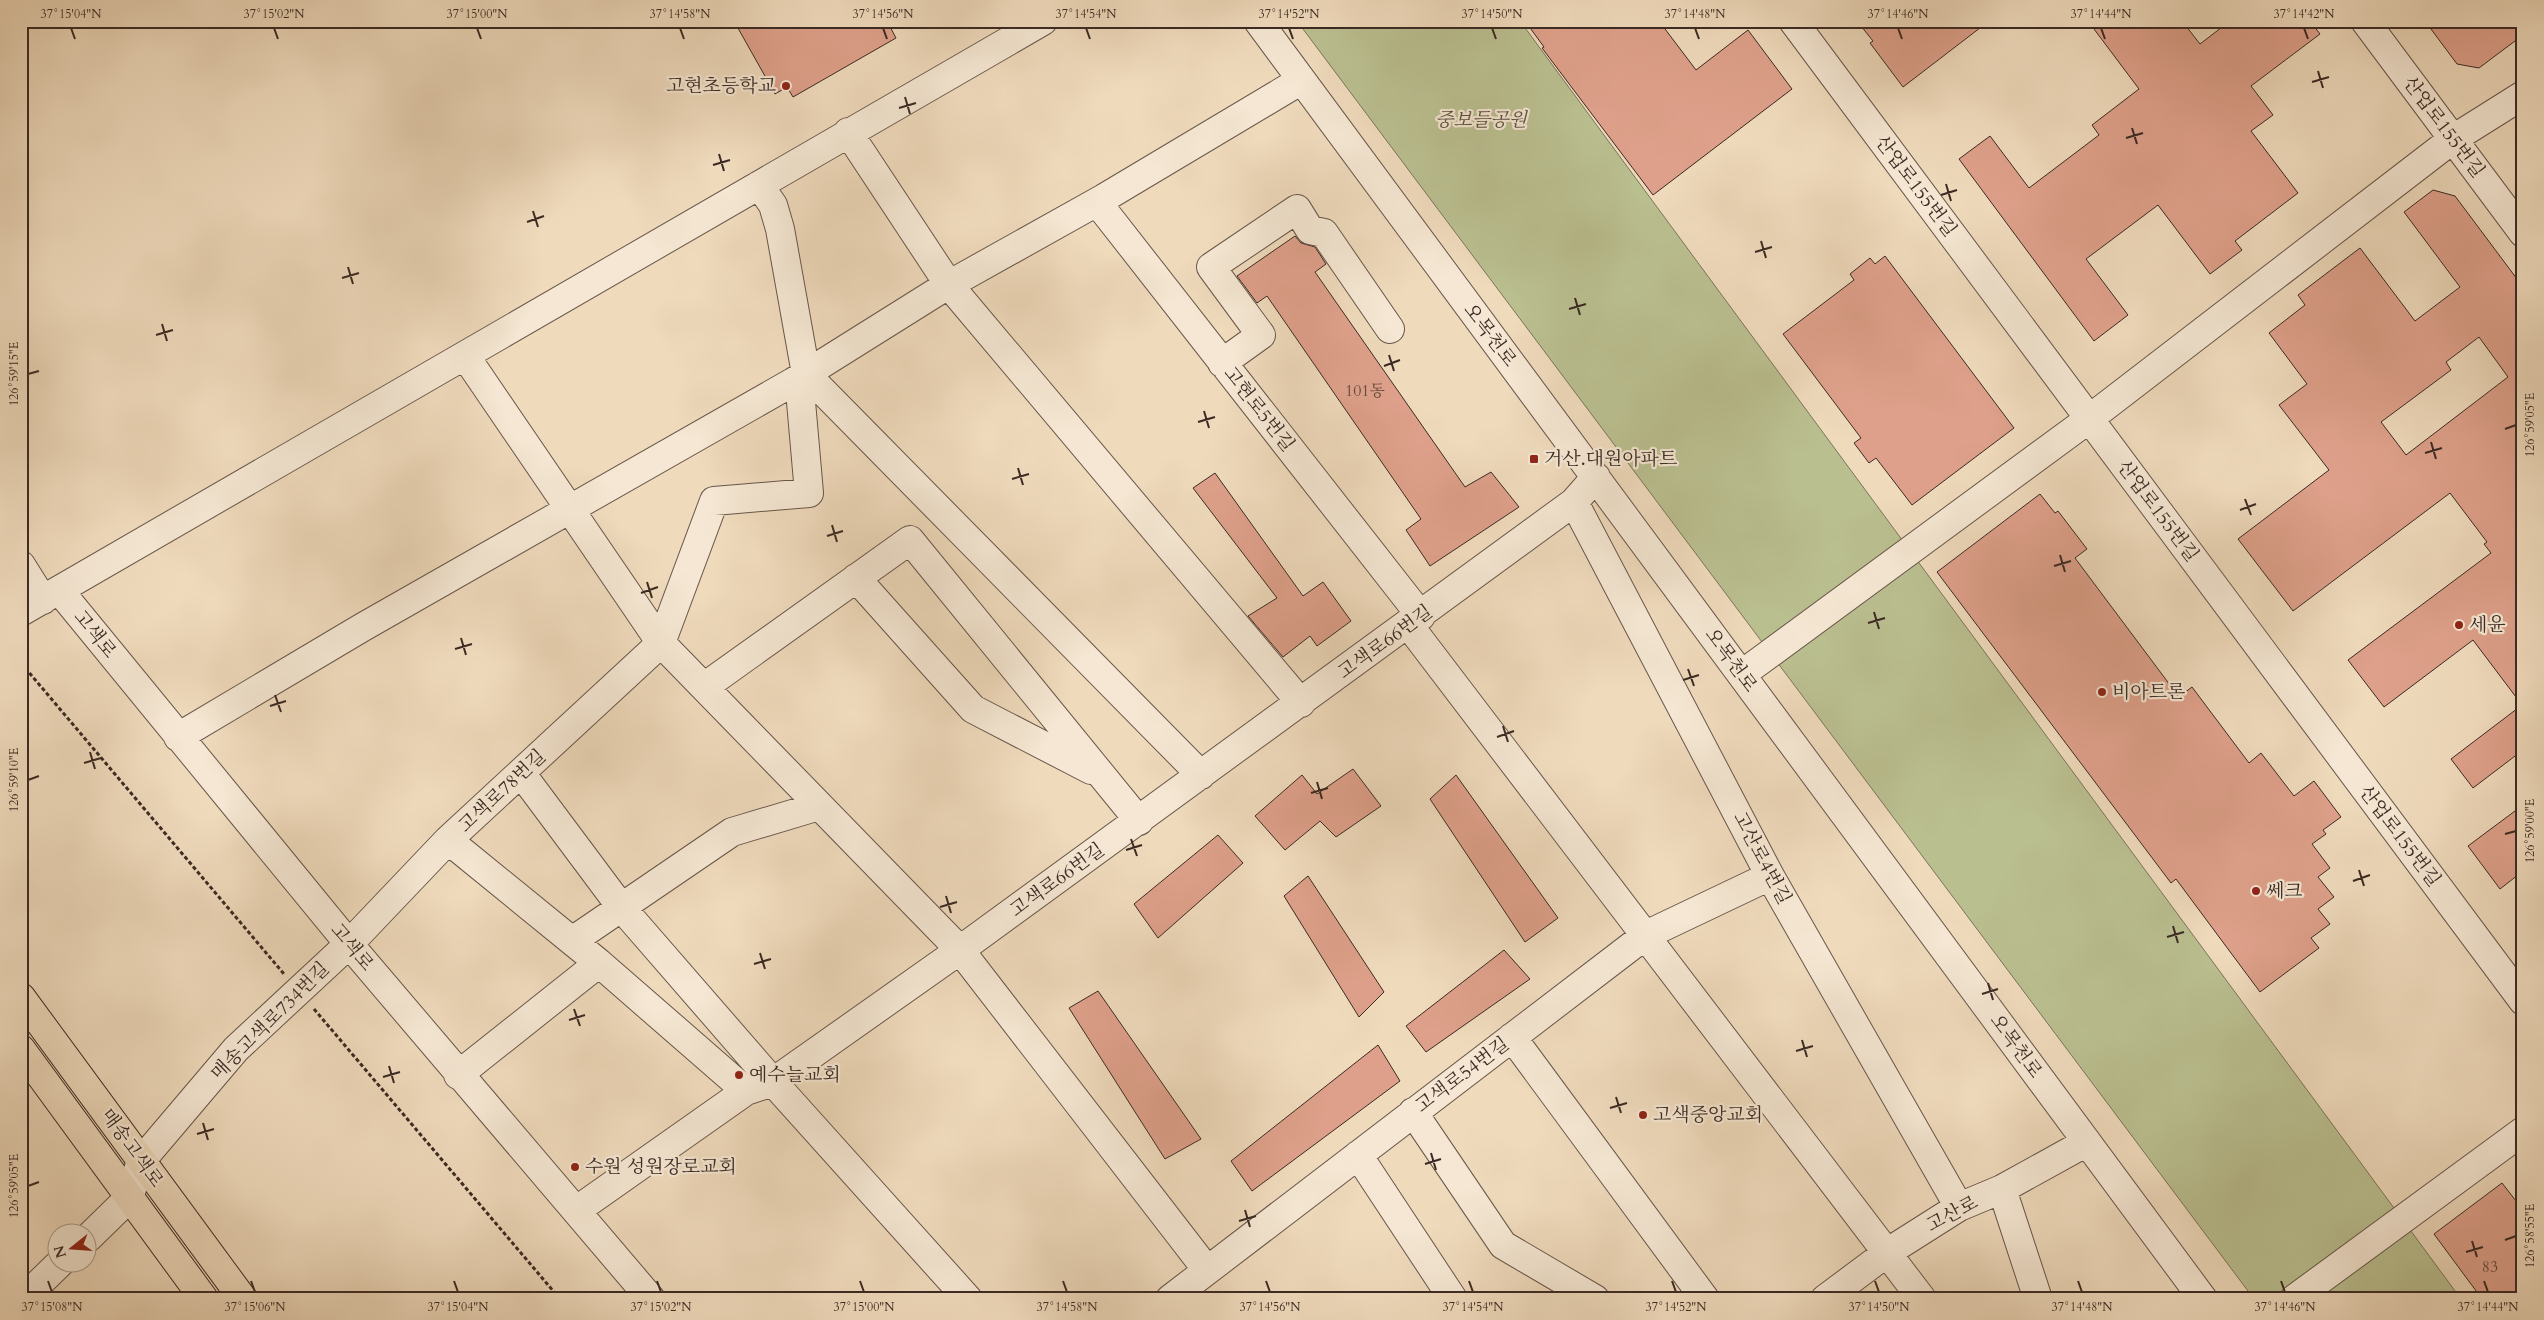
<svg xmlns="http://www.w3.org/2000/svg" width="2544" height="1320" font-family="Cardo,'Noto Serif KR',serif">
	<style>
		.green { fill: #babf90; stroke: #7a745a }
		.building { fill: #dea08a; stroke: #3b2a24; fill-rule: evenodd }
		.lines { fill: none; stroke-linecap: round; stroke-linejoin: round }
		.minor-casing { stroke: #68564a; stroke-width: 30 }
		.major-casing { stroke: #3b2a24; stroke-width: 30 }
		.path { stroke: #3b2a24; stroke-width: 3; stroke-dasharray: 4 2.5; stroke-linecap: butt }
		.minor { stroke: #f5e7d3; stroke-width: 28 }
		.major { stroke: #efdabc; stroke-width: 28 }
		.ticks { fill: none; stroke: #3b2a24; stroke-width: 2 }
		.poi-dot { fill: #8f2418; stroke: #f5e7d3; stroke-width: 2 }
		.labels { text-anchor: middle; dominant-baseline: central; stroke-width: 4.5; stroke-linejoin: round; paint-order: stroke }
		.number-label { font-size: 16px; fill: #64483e }
		.poi-label { font-size: 19px; fill: #3b2a24; stroke: #f5e7d3; text-anchor: start }
		.park-label { font-size: 19px; font-style: italic; fill: #5b4f3f; stroke: #f5e7d3 }
		.street-label { font-size: 19px; fill: #3b2a24; stroke: #f5e7d3 }
		.neatline { fill: none; stroke: #3b2a24; stroke-width: 2 }
		.ticks-label { font-size: 12px; text-anchor: middle; fill: #3b2a24 }
	</style>
	<rect width="100%" height="100%" fill="#efdabc"/>
	<filter id="stains"><feTurbulence type="fractalNoise" baseFrequency=".004" numOctaves="4"/><feColorMatrix values="0 0 0 0 .2 0 0 0 0 .09 0 0 0 0 .02 0 0 0 .5 -.17"/></filter>
	<radialGradient id="worn" r=".72"><stop offset=".6" stop-color="#630" stop-opacity="0"/><stop offset="1" stop-color="#630" stop-opacity=".3"/></radialGradient>
	<path class="green" d="M1297,21H1520L2461,1299H2254Z"/>
	<path class="building" d="M734,21H887L896,38L793,97L787,87L775,94Z
		M1525,21H1659L1696,70L1748,30L1792,89L1653,195L1542,48L1544,47Z
		M1857,21H1989L1903,87L1870,43L1873,41Z
		M2088,21H2182L2200,44L2230,21H2310L2320,34L2251,86L2273,115L2251,131L2298,193L2235,241L2242,250L2210,274L2158,205L2086,259L2128,315L2094,341L1959,159L1990,136L2029,188L2099,135L2092,125L2139,89Z
		M2425,21H2523V35L2479,68L2457,64Z
		M2433,190L2455,196L2523,287V750L2473,788L2451,759L2522,705L2473,640L2384,707L2348,660L2491,553L2484,544L2487,542L2450,493L2293,611L2238,539L2329,470L2279,405L2307,384L2269,333L2305,305L2298,295L2360,248L2415,321L2460,287L2404,212ZM2479,337L2508,377L2406,455L2381,422L2451,370L2446,362Z
		M1295,236L1301,243L1315,247L1326,264L1315,272L1465,487L1491,472L1519,507L1430,566L1406,530L1421,519L1267,296L1257,303L1237,276Z
		M1885,256L2014,428L1912,505L1876,458L1869,463L1854,443L1861,438L1783,334L1854,280L1850,274L1870,258L1875,264Z
		M1215,473L1303,596L1323,582L1351,621L1317,646L1310,636L1283,657L1248,616L1277,598L1193,488Z
		M2040,494L2055,513L2058,511L2087,549L2075,558L2179,697L2192,687L2249,763L2261,753L2294,796L2314,781L2341,817L2323,830L2326,834L2312,844L2330,868L2318,877L2334,897L2318,909L2330,924L2311,938L2319,948L2260,992L2176,879L2171,883L1937,572Z
		M1353,769L1381,806L1336,837L1320,821L1285,850L1255,816L1302,775L1317,794Z
		M1456,775L1558,918L1525,942L1430,799Z
		M2523,805V871L2500,889L2468,846Z
		M1218,835L1243,863L1158,938L1134,904Z
		M1308,876L1384,992L1359,1017L1284,896Z
		M1504,950L1530,979L1426,1052L1406,1026Z
		M1098,991L1201,1139L1165,1159L1069,1008Z
		M1378,1045L1400,1081L1252,1191L1231,1161Z
		M2502,1183L2523,1210V1299H2482L2434,1234Z"/>
	<g class="lines">
		<defs>
			<path id="minor" d="M1258,21L2203,1299
				M1793,21L2523,1001
				M2365,21L2523,233
				M848,132L949,285L1301,703
				M759,185L773,205L780,229L806,374L1201,775
				M1097,202L1421,616
				M466,357L661,643L960,950L1207,1270
				M1222,363L1261,335L1211,267L1297,209L1310,230L1324,233L1390,329
				M1574,502L1770,876L1959,1207
				M21,565L43,600
				M856,578L973,709L1091,770
				M59,590L349,944L651,1299
				M21,612L1043,21
				M1408,624L1922,1299
				M1742,674L2089,419L2453,139L2523,95
				M704,687L910,540L1139,821
				M178,737L363,627L793,382L943,288L1104,198L1300,81
				M521,773L621,907L773,1082L968,1299
				M448,840L599,963L746,1091
				M572,941L732,832L819,806
				M1512,1037L1705,1299
				M458,1075L599,963
				M1413,1112L1503,1245L1595,1299
				M1358,1155L1453,1299
				M2002,1189L2038,1299
				M577,1210L746,1091L773,1082L960,950L1574,502L1596,477
				M88,1238L129,1198L141,1161L236,1049L349,944L448,840L661,643L714,501L809,493L799,379
				M23,1299L61,1262
				M1170,1299L1646,935L1770,876
				M1825,1299L1888,1252L1959,1207L2002,1189L2087,1142
				M2294,1299L2523,1131"/>
			<path id="major" d="M21,997L243,1299
				M21,1049L204,1299"/>
		</defs>
		<use href="#minor" class="minor-casing"/>
		<use href="#major" class="major-casing"/>
		<path class="path" d="M21,663L284,974
			M314,1009L560,1299"/>
		<use href="#minor" class="minor"/>
		<use href="#major" class="major"/>
	</g>
	<path class="ticks" d="M71,28L75,39M274,28L278,39M477,28L481,39M680,28L684,39M883,28L887,39M1086,28L1090,39M1289,28L1293,39M1492,28L1496,39M1695,28L1699,39M1898,28L1902,39M2101,28L2105,39M2304,28L2308,39M2318,71L2323,88M2312,82L2329,77M905,97L910,114M899,108L916,103M2132,128L2137,144M2126,138L2143,133M719,154L724,171M713,165L730,160M1946,184L1951,201M1941,195L1957,190M533,211L538,227M527,222L544,216M1761,241L1766,258M1755,252L1772,247M348,267L353,284M342,278L359,273M1575,298L1580,315M1569,309L1586,304M162,324L167,341M156,335L173,330M1389,355L1394,371M1384,366L1400,360M28,374L39,371M1204,411L1209,428M1198,422L1215,417M2505,429L2516,425M2431,442L2436,459M2425,453L2442,448M1018,468L1023,485M1012,479L1029,474M2245,499L2251,515M2240,510L2256,504M832,525L837,542M827,536L843,531M2060,555L2065,572M2054,566L2071,561M647,582L652,598M641,593L658,587M1874,612L1879,629M1868,623L1885,618M461,638L466,655M455,649L472,644M1688,669L1694,686M1683,680L1699,675M275,695L281,712M270,706L286,701M1503,726L1508,742M1497,737L1514,731M90,752L95,769M84,763L101,758M28,780L39,776M1317,782L1322,799M1311,793L1328,788M2505,834L2516,831M1131,839L1137,856M1126,850L1142,845M2359,870L2364,886M2353,881L2370,875M946,896L951,913M940,907L957,902M2173,926L2178,943M2167,937L2184,932M760,953L765,969M754,964L771,959M1988,983L1993,1000M1982,994L1998,989M574,1009L580,1026M569,1020L585,1015M1802,1040L1807,1057M1796,1051L1813,1046M389,1066L394,1083M383,1077L400,1072M1616,1097L1621,1113M1610,1108L1627,1103M203,1123L208,1140M197,1134L214,1129M1431,1153L1436,1170M1425,1164L1441,1159M28,1186L39,1182M1245,1210L1250,1227M1239,1221L1256,1216M2505,1240L2516,1236M2472,1241L2477,1257M2466,1252L2483,1247M48,1281L52,1292M251,1281L255,1292M454,1281L458,1292M657,1281L661,1292M860,1281L864,1292M1063,1281L1067,1292M1266,1281L1270,1292M1469,1281L1473,1292M1672,1281L1676,1292M1875,1281L1879,1292M2078,1281L2082,1292M2281,1281L2285,1292M2484,1281L2488,1292"/>
	<g class="poi-dot">
		<circle cx="786" cy="86" r="5"/>
		<rect x="1529" y="454" width="10" height="10" rx="2.5"/>
		<circle cx="2459" cy="625" r="5"/>
		<circle cx="2102" cy="692" r="5"/>
		<circle cx="2256" cy="891" r="5"/>
		<circle cx="739" cy="1075" r="5"/>
		<circle cx="1643" cy="1115" r="5"/>
		<circle cx="575" cy="1167" r="5"/>
	</g>
	<g class="labels">
		<g class="number-label">
			<text x="1365" y="391">101동</text>
			<text x="2490" y="1267">83</text>
		</g>
		<g class="poi-label">
			<text x="776" y="86" text-anchor="end">고현초등학교</text>
			<text x="1544" y="459">거산.대원아파트</text>
			<text x="2469" y="625">세윤</text>
			<text x="2112" y="692">비아트론</text>
			<text x="2266" y="891">쎄크</text>
			<text x="749" y="1075">예수늘교회</text>
			<text x="1653" y="1115">고색중앙교회</text>
			<text x="585" y="1167">수원 성원장로교회</text>
		</g>
		<g class="park-label">
			<text x="1481" y="120">중보들공원</text>
		</g>
		<g class="street-label">
			<text transform="translate(2444 127) rotate(53)">산업로155번길</text>
			<text transform="translate(1916 186) rotate(53)">산업로155번길</text>
			<text transform="translate(1490 335) rotate(53)">오목천로</text>
			<text transform="translate(1259 409) rotate(52)">고현로5번길</text>
			<text transform="translate(2158 511) rotate(53)">산업로155번길</text>
			<text transform="translate(95 634) rotate(51)">고색로</text>
			<text transform="translate(1385 642) rotate(-36)">고색로66번길</text>
			<text transform="translate(1731 660) rotate(54)">오목천로</text>
			<text transform="translate(502 791) rotate(-43)">고색로78번길</text>
			<text transform="translate(2400 836) rotate(53)">산업로155번길</text>
			<text transform="translate(1762 858) rotate(62)">고산로4번길</text>
			<text transform="translate(1057 880) rotate(-36)">고색로66번길</text>
			<text transform="translate(352 947) rotate(50)">고색로</text>
			<text transform="translate(270 1021) rotate(-45)">매송고색로734번길</text>
			<text transform="translate(2016 1046) rotate(54)">오목천로</text>
			<text transform="translate(1462 1075) rotate(-37)">고색로54번길</text>
			<text transform="translate(132 1148) rotate(54)">매송고색로</text>
			<text transform="translate(1952 1214) rotate(-28)">고산로</text>
		</g>
	</g>
	<rect width="2544" height="1320" fill="none" stroke="#efdabc" stroke-width="55"/>
	<g transform="translate(72 1248) rotate(253)"><circle r="24" fill="#f5e7d3" stroke="#ab9b8d"/>
	<path d="M0-4L9 19L0 12L-9 19Z" fill="#8f2418"/>
	<text y="-8" font-size="14" font-weight="bold" text-anchor="middle" fill="#3b2a24">N</text>
	</g>
	<rect x="28" y="28" width="2488" height="1264" class="neatline"/>
	<g class="ticks-label">
		<text x="71" y="18">37°15'04"N</text>
		<text x="274" y="18">37°15'02"N</text>
		<text x="477" y="18">37°15'00"N</text>
		<text x="680" y="18">37°14'58"N</text>
		<text x="883" y="18">37°14'56"N</text>
		<text x="1086" y="18">37°14'54"N</text>
		<text x="1289" y="18">37°14'52"N</text>
		<text x="1492" y="18">37°14'50"N</text>
		<text x="1695" y="18">37°14'48"N</text>
		<text x="1898" y="18">37°14'46"N</text>
		<text x="2101" y="18">37°14'44"N</text>
		<text x="2304" y="18">37°14'42"N</text>
		<text transform="translate(14 374) rotate(-90)" y="4">126°59'15"E</text>
		<text transform="translate(2530 425) rotate(-90)" y="4">126°59'05"E</text>
		<text transform="translate(14 780) rotate(-90)" y="4">126°59'10"E</text>
		<text transform="translate(2530 831) rotate(-90)" y="4">126°59'00"E</text>
		<text transform="translate(14 1186) rotate(-90)" y="4">126°59'05"E</text>
		<text transform="translate(2530 1236) rotate(-90)" y="4">126°58'55"E</text>
		<text x="52" y="1311">37°15'08"N</text>
		<text x="255" y="1311">37°15'06"N</text>
		<text x="458" y="1311">37°15'04"N</text>
		<text x="661" y="1311">37°15'02"N</text>
		<text x="864" y="1311">37°15'00"N</text>
		<text x="1067" y="1311">37°14'58"N</text>
		<text x="1270" y="1311">37°14'56"N</text>
		<text x="1473" y="1311">37°14'54"N</text>
		<text x="1676" y="1311">37°14'52"N</text>
		<text x="1879" y="1311">37°14'50"N</text>
		<text x="2082" y="1311">37°14'48"N</text>
		<text x="2285" y="1311">37°14'46"N</text>
		<text x="2488" y="1311">37°14'44"N</text>
	</g>
	<rect width="100%" height="100%" filter="url(#stains)"/>
	<rect width="100%" height="100%" fill="url(#worn)"/>
</svg>
